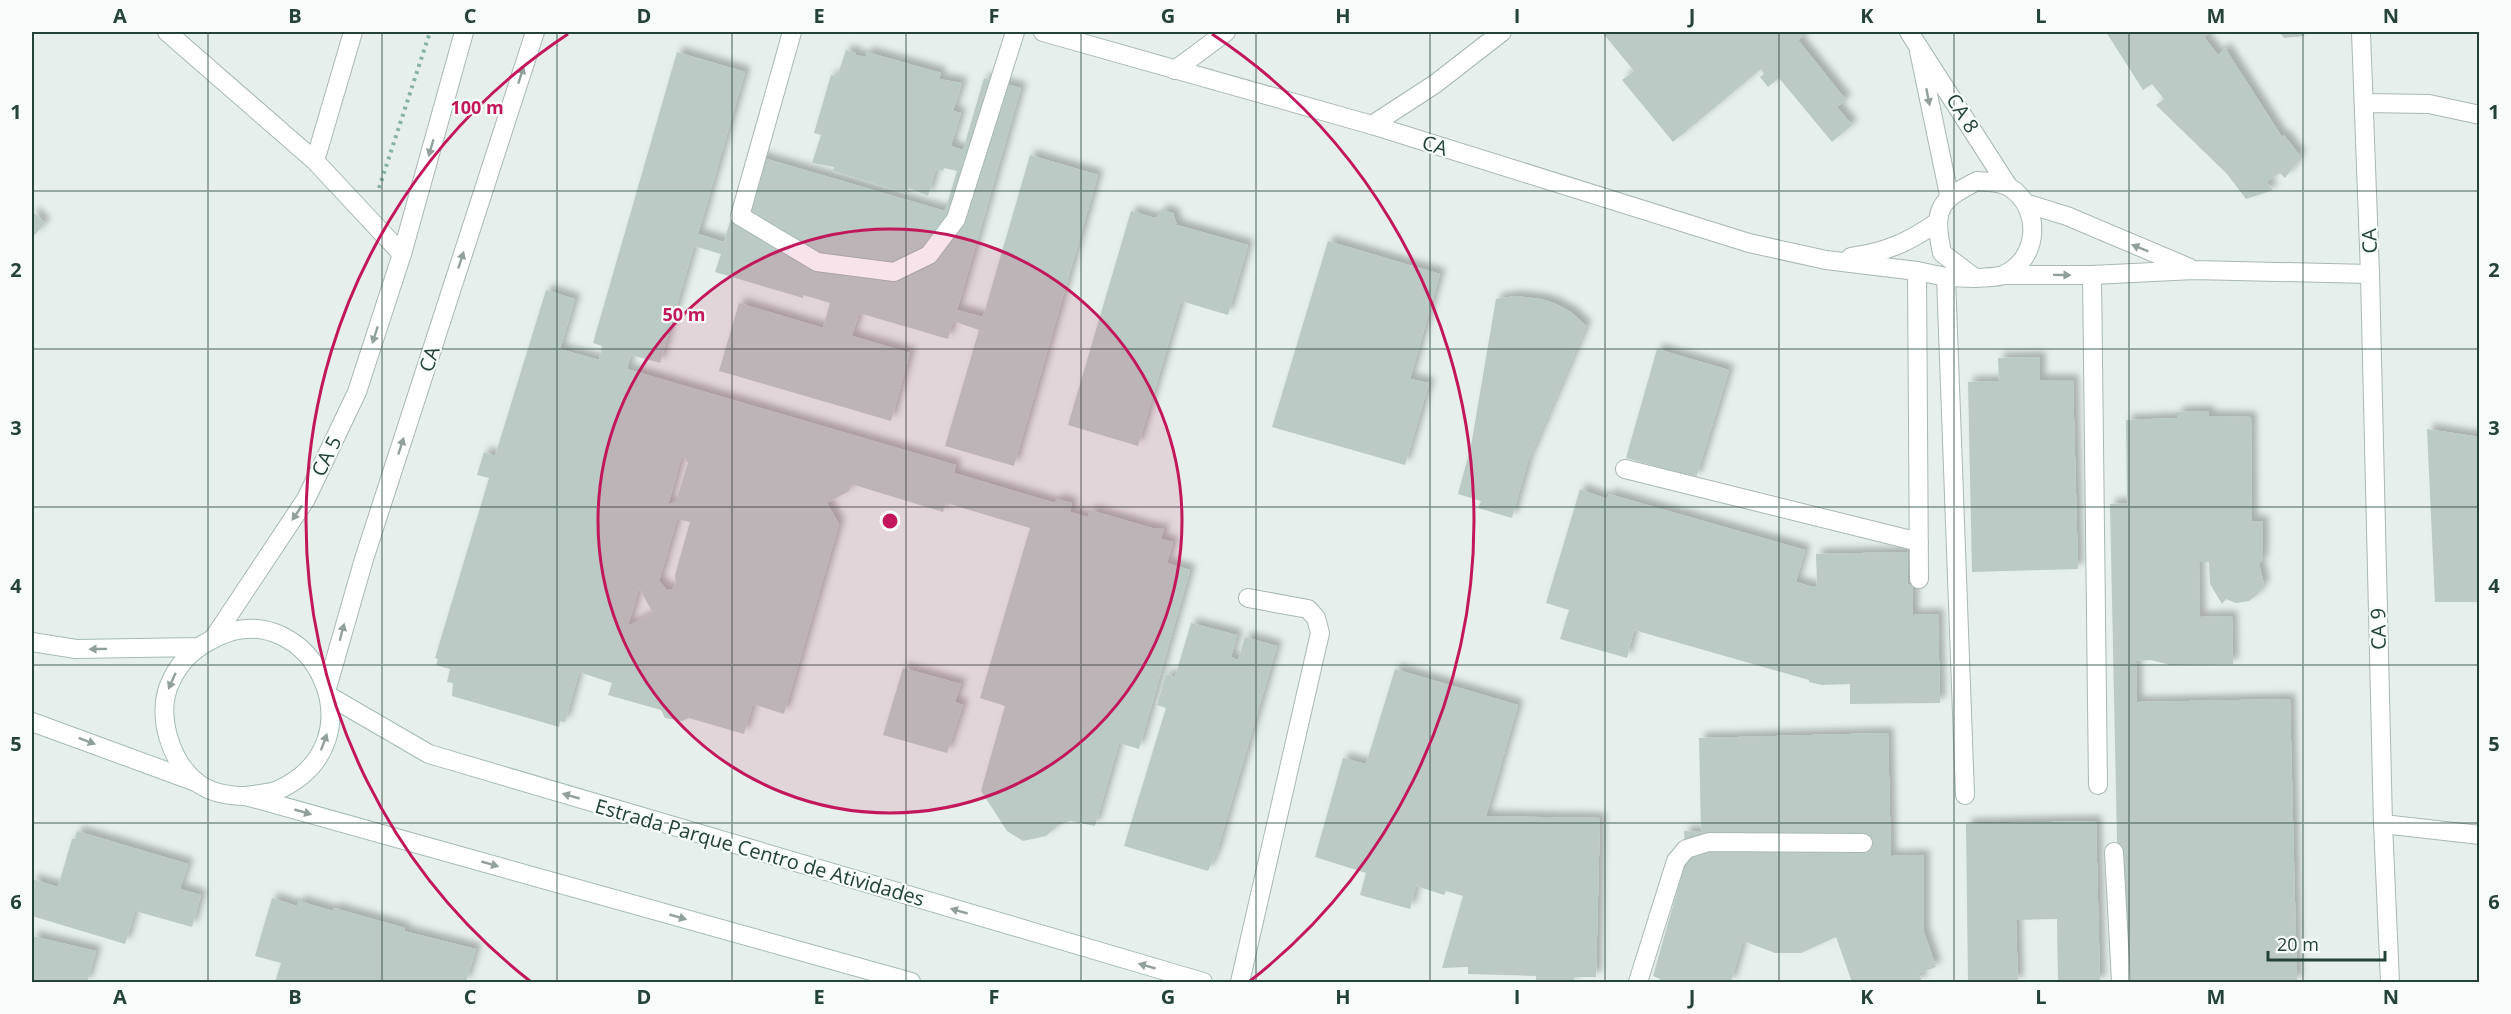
<svg xmlns="http://www.w3.org/2000/svg" width="2511" height="1014" font-family="'Open Sans',sans-serif">
	<style>
		.building { fill: #bbcac4; fill-rule: evenodd; filter: url(#shadow) }
		.lines { fill: none; stroke-linecap: round; stroke-linejoin: round }
		.service-casing { stroke: #a8b8b2; stroke-width: 20 }
		.minor-casing { stroke: #a8b8b2; stroke-width: 20 }
		.tertiary-casing { stroke: #a8b8b2; stroke-width: 20 }
		.secondary-casing { stroke: #a4bbb3; stroke-width: 20 }
		.path { stroke: #86b3a5; stroke-width: 4; stroke-dasharray: 3 4.5; stroke-linecap: butt }
		.service { stroke: #fff; stroke-width: 18 }
		.minor { stroke: #fff; stroke-width: 18 }
		.tertiary { stroke: #fff; stroke-width: 18 }
		.secondary { stroke: #fff; stroke-width: 18 }
		.oneway { fill: #92a09c }
		.grid { fill: none; stroke: #24423a; stroke-width: 1.5; stroke-opacity: 0.55 }
		.ring { fill: none; stroke: #c2185b; stroke-width: 3 }
		.labels { text-anchor: middle; dominant-baseline: central; stroke-width: 4.5; stroke-linejoin: round; paint-order: stroke }
		.street-label { font-size: 20px; fill: #24423a; stroke: #f7fbf9 }
		.centre { fill: #c2185b; stroke: #f7fbf9; stroke-width: 3 }
		.ring-label { font-size: 18px; text-anchor: middle; font-weight: bold; fill: #c2185b; stroke: #f7fbf9; stroke-width: 4.5; stroke-linejoin: round; paint-order: stroke }
		.neatline { fill: none; stroke: #24423a; stroke-width: 2 }
		.grid-label { font-size: 20px; text-anchor: middle; font-weight: bold; fill: #24423a }
	</style>
	<defs>
		<filter id="shadow"><feDropShadow dx="5.5" dy="-5.5" stdDeviation="3" flood-color="#0004"/></filter>
	</defs>
	<rect width="100%" height="100%" fill="#e6efeb"/>
	<path class="building" d="M1602,32H1800L1803,36L1798,40L1846,100L1837,107L1852,125L1832,142L1779,78L1768,87L1760,77L1764,74L1761,69L1673,142L1622,80L1634,71Z
		M2106,32H2211L2204,37L2218,55L2225,48L2282,137L2284,135L2300,156L2297,159L2298,161L2285,178L2280,173L2269,180L2267,183L2273,190L2246,199L2227,174L2156,105L2164,99L2152,84L2143,90Z
		M2279,32H2304V36L2284,38Z
		M846,50L856,53L855,55L866,57L867,52L941,73L939,79L962,83L953,111L961,113L951,146L963,150L984,78L1021,88L957,310L983,317L1030,155L1098,175L1014,466L945,446L979,330L953,321L948,339L859,313L852,336L910,353L891,421L719,371L739,303L823,328L830,303L803,295V298L715,272L721,254L694,246L660,363L631,355L627,369L956,465L954,473L1055,503L1057,499L1072,503L1070,512L1088,517L1090,510L1152,528L1164,529L1161,539L1173,542L1167,563L1190,570L1139,749L1119,743L1095,826L1070,821L1058,825L1046,836L1023,841L1007,831L981,791L1005,706L980,698L1030,528L946,503L943,512L851,484L849,491L827,503L839,524L784,714L753,704L744,734L689,718L682,721L665,718L661,710L608,695L612,683L579,672L565,722L560,721L559,727L452,696L453,683L447,682L450,669L436,665L438,659L435,658L489,478L477,475L484,452L495,456L546,290L575,299L560,349L599,360L602,346L593,343L677,52L745,72L698,234L724,242L750,154L945,211L957,171L944,168L943,171L936,169L928,196L909,188L907,194L833,171L834,167L812,163L821,135L814,133L831,75L837,77ZM682,455L688,463L676,501L668,505ZM677,519L690,522L675,575L676,584L672,589H666L659,581ZM639,588L653,613L628,626Z
		M1163,210L1173,213L1177,225L1248,245L1228,315L1181,301L1138,446L1068,425L1131,211L1155,218Z
		M32,211L45,223L32,238Z
		M1328,241L1440,274L1410,379L1429,383L1405,465L1272,427Z
		M1515,296L1541,299L1554,303L1571,312L1586,326L1528,461L1512,518L1478,508L1481,501L1458,494L1471,446L1496,299Z
		M1657,349L1729,370L1696,478L1626,458Z
		M2040,357V380H2073L2078,569L1972,572L1968,382L1999,381L1998,358Z
		M2208,411L2209,416L2251,417L2252,521H2263V560L2259,564L2264,584L2257,595L2249,601L2236,603L2226,599L2222,604L2210,584L2209,562H2199L2200,617L2232,616L2233,664L2170,665L2151,660L2136,661L2137,702L2290,699L2297,982H2120L2110,504L2127,503L2126,420L2177,418V412Z
		M2427,429L2480,437V602H2435Z
		M1580,489L1607,499L1609,494L1805,550L1796,582L1813,587L1817,586L1816,554L1907,552L1908,584H1913V615L1938,614L1940,703L1850,704V684L1822,685L1809,682V680L1634,630L1627,658L1560,639L1569,610L1546,603Z
		M1191,623L1237,635L1231,657L1238,660L1245,637L1277,646L1217,851L1208,871L1124,846L1166,708L1157,705L1166,674L1175,677Z
		M903,668L961,684L955,702L963,705L947,753L883,735Z
		M1395,669L1518,705L1486,816L1600,818L1596,977H1574V982H1536V976L1468,974V967L1442,968L1463,896L1446,891L1444,895L1416,886L1410,909L1399,906L1360,895L1366,873L1315,857L1343,758L1366,764Z
		M1888,733L1891,856L1924,855V932L1936,967L1919,973L1922,982H1852L1836,937L1801,953H1775L1743,941L1731,982H1659L1660,979L1653,976L1686,860L1684,831L1701,832L1699,738Z
		M2096,821L2100,982H2058L2057,919L2016,920L2018,982H1968L1966,824Z
		M77,831L188,864L180,889L201,895L192,927L135,911L125,944L32,916V879L58,887L72,839H75Z
		M272,898L297,906L299,901L333,911L334,908L405,928L404,931L476,949L466,982H275L281,963L255,956Z
		M32,936L96,951L87,982H32Z"/>
	<g class="lines">
		<defs>
			<path id="service" d="M167,32L315,161L402,254
				M792,32L740,216L817,262L894,272L929,255L956,219L1015,32
				M315,161L353,32
				M1917,271L1919,579
				M2092,275L2098,785
				M1946,277L1965,795
				M1625,469L1919,542
				M2114,852L2121,982
				M1240,982L1320,633L1316,618L1308,609L1248,598
				M1638,982L1676,861L1686,849L1709,842L1863,843"/>
			<path id="minor" d="M2361,32L2370,274
				M1175,70L1226,32
				M2364,103L2429,104L2480,115
				M1372,125L1435,84L1502,32
				M2383,824L2480,835"/>
			<path id="tertiary" d="M1043,32L1372,125L1749,243L1826,260L1917,271L1946,277L1975,278
				M1909,32L2008,186
				M1919,51L1949,195
				M1977,181C1987,182 2002,182 2009,187C2042,207 2040,259 2003,275C1996,278 1983,277 1975,278L1942,253C1933,209 1938,201 1977,181Z
				M2028,204L2067,216L2190,268
				M1851,257C1886,252 1907,243 1936,223
				M2003,275H2092L2194,270L2370,274L2383,824L2390,982
				M213,639L306,499L357,392L402,254L464,32
				M327,688L364,559L535,32"/>
			<path id="secondary" d="M32,642L76,649L198,647
				M329,696L429,754L1203,982
				M32,722L196,782
				M246,796C256,794 269,794 278,790C384,742 311,595 219,636C197,646 181,659 171,681C155,713 170,763 199,784C212,793 230,796 246,796L911,982"/>
		</defs>
		<use href="#service" class="service-casing"/>
		<use href="#minor" class="minor-casing"/>
		<use href="#tertiary" class="tertiary-casing"/>
		<use href="#secondary" class="secondary-casing"/>
		<path class="path" d="M379,188L430,32"/>
		<use href="#service" class="service"/>
		<use href="#minor" class="minor"/>
		<use href="#tertiary" class="tertiary"/>
		<use href="#secondary" class="secondary"/>
	</g>
	<defs><path id="oneway-solid" d="M-6-.8H1V-3.2L6.5 0L1 3.2V.8H-6Z" transform="scale(1.5)"/></defs>
	<g class="oneway">
		<use href="#oneway-solid" transform="translate(521 75) rotate(-72)"/>
		<use href="#oneway-solid" transform="translate(1928 97) rotate(79)"/>
		<use href="#oneway-solid" transform="translate(431 148) rotate(106)"/>
		<use href="#oneway-solid" transform="translate(2140 248) rotate(-158)"/>
		<use href="#oneway-solid" transform="translate(461 260) rotate(-72)"/>
		<use href="#oneway-solid" transform="translate(2062 275) rotate(1)"/>
		<use href="#oneway-solid" transform="translate(375 335) rotate(108)"/>
		<use href="#oneway-solid" transform="translate(401 446) rotate(-72)"/>
		<use href="#oneway-solid" transform="translate(297 513) rotate(124)"/>
		<use href="#oneway-solid" transform="translate(342 632) rotate(-75)"/>
		<use href="#oneway-solid" transform="translate(98 649) rotate(179)"/>
		<use href="#oneway-solid" transform="translate(172 681) rotate(114)"/>
		<use href="#oneway-solid" transform="translate(87 741) rotate(21)"/>
		<use href="#oneway-solid" transform="translate(324 742) rotate(-70)"/>
		<use href="#oneway-solid" transform="translate(571 796) rotate(-164)"/>
		<use href="#oneway-solid" transform="translate(303 812) rotate(16)"/>
		<use href="#oneway-solid" transform="translate(490 864) rotate(16)"/>
		<use href="#oneway-solid" transform="translate(959 911) rotate(-164)"/>
		<use href="#oneway-solid" transform="translate(678 917) rotate(16)"/>
		<use href="#oneway-solid" transform="translate(1147 966) rotate(-164)"/>
	</g>
	<path class="grid" d="M208,32V982M382,32V982M557,32V982M732,32V982M906,32V982M1081,32V982M1256,32V982M1430,32V982M1605,32V982M1779,32V982M1954,32V982M2129,32V982M2303,32V982M32,191H2480M32,349H2480M32,507H2480M32,665H2480M32,823H2480"/>
	<circle cx="890" cy="521" r="292" fill="#c2185b" fill-opacity=".12"/>
	<g class="ring">
		<circle cx="890" cy="521" r="292"/>
		<path d="M530 981A584 584 0 0 1 568 34M1212 34A584 584 0 0 1 1250 981"/>
	</g>
	<g class="labels">
		<g class="street-label">
			<text transform="translate(1963 113) rotate(58)">CA 8</text>
			<text transform="translate(1435 145) rotate(17)">CA</text>
			<text transform="translate(2369 241) rotate(-92)">CA</text>
			<text transform="translate(429 359) rotate(-72)">CA</text>
			<text transform="translate(326 456) rotate(-64)">CA 5</text>
			<text transform="translate(2378 629) rotate(-91)">CA 9</text>
			<text transform="translate(760 852) rotate(16)">Estrada Parque Centro de Atividades</text>
		</g>
	</g>
	<circle cx="890" cy="521" r="9" class="centre"/>
	<g class="ring-label">
		<text x="477" y="114">100 m</text>
		<text x="684" y="321">50 m</text>
	</g>
	<rect width="2511" height="1014" fill="none" stroke="#f7fbf9" stroke-width="66"/>
	<path d="M2268 951v9h117v-9" fill="none" stroke="#24423a" stroke-width="3"/>
	<text x="2277" y="951" font-size="18" fill="#24423a" stroke="#f7fbf9" stroke-width="4.5" paint-order="stroke">20 m</text>
	<rect x="33" y="33" width="2445" height="948" class="neatline"/>
	<g class="grid-label">
		<text x="120" y="23">A</text>
		<text x="295" y="23">B</text>
		<text x="470" y="23">C</text>
		<text x="644" y="23">D</text>
		<text x="819" y="23">E</text>
		<text x="994" y="23">F</text>
		<text x="1168" y="23">G</text>
		<text x="1343" y="23">H</text>
		<text x="1517" y="23">I</text>
		<text x="1692" y="23">J</text>
		<text x="1867" y="23">K</text>
		<text x="2041" y="23">L</text>
		<text x="2216" y="23">M</text>
		<text x="2391" y="23">N</text>
		<text x="16" y="119">1</text>
		<text x="2494" y="119">1</text>
		<text x="16" y="277">2</text>
		<text x="2494" y="277">2</text>
		<text x="16" y="435">3</text>
		<text x="2494" y="435">3</text>
		<text x="16" y="593">4</text>
		<text x="2494" y="593">4</text>
		<text x="16" y="751">5</text>
		<text x="2494" y="751">5</text>
		<text x="16" y="909">6</text>
		<text x="2494" y="909">6</text>
		<text x="120" y="1004">A</text>
		<text x="295" y="1004">B</text>
		<text x="470" y="1004">C</text>
		<text x="644" y="1004">D</text>
		<text x="819" y="1004">E</text>
		<text x="994" y="1004">F</text>
		<text x="1168" y="1004">G</text>
		<text x="1343" y="1004">H</text>
		<text x="1517" y="1004">I</text>
		<text x="1692" y="1004">J</text>
		<text x="1867" y="1004">K</text>
		<text x="2041" y="1004">L</text>
		<text x="2216" y="1004">M</text>
		<text x="2391" y="1004">N</text>
	</g>
</svg>
